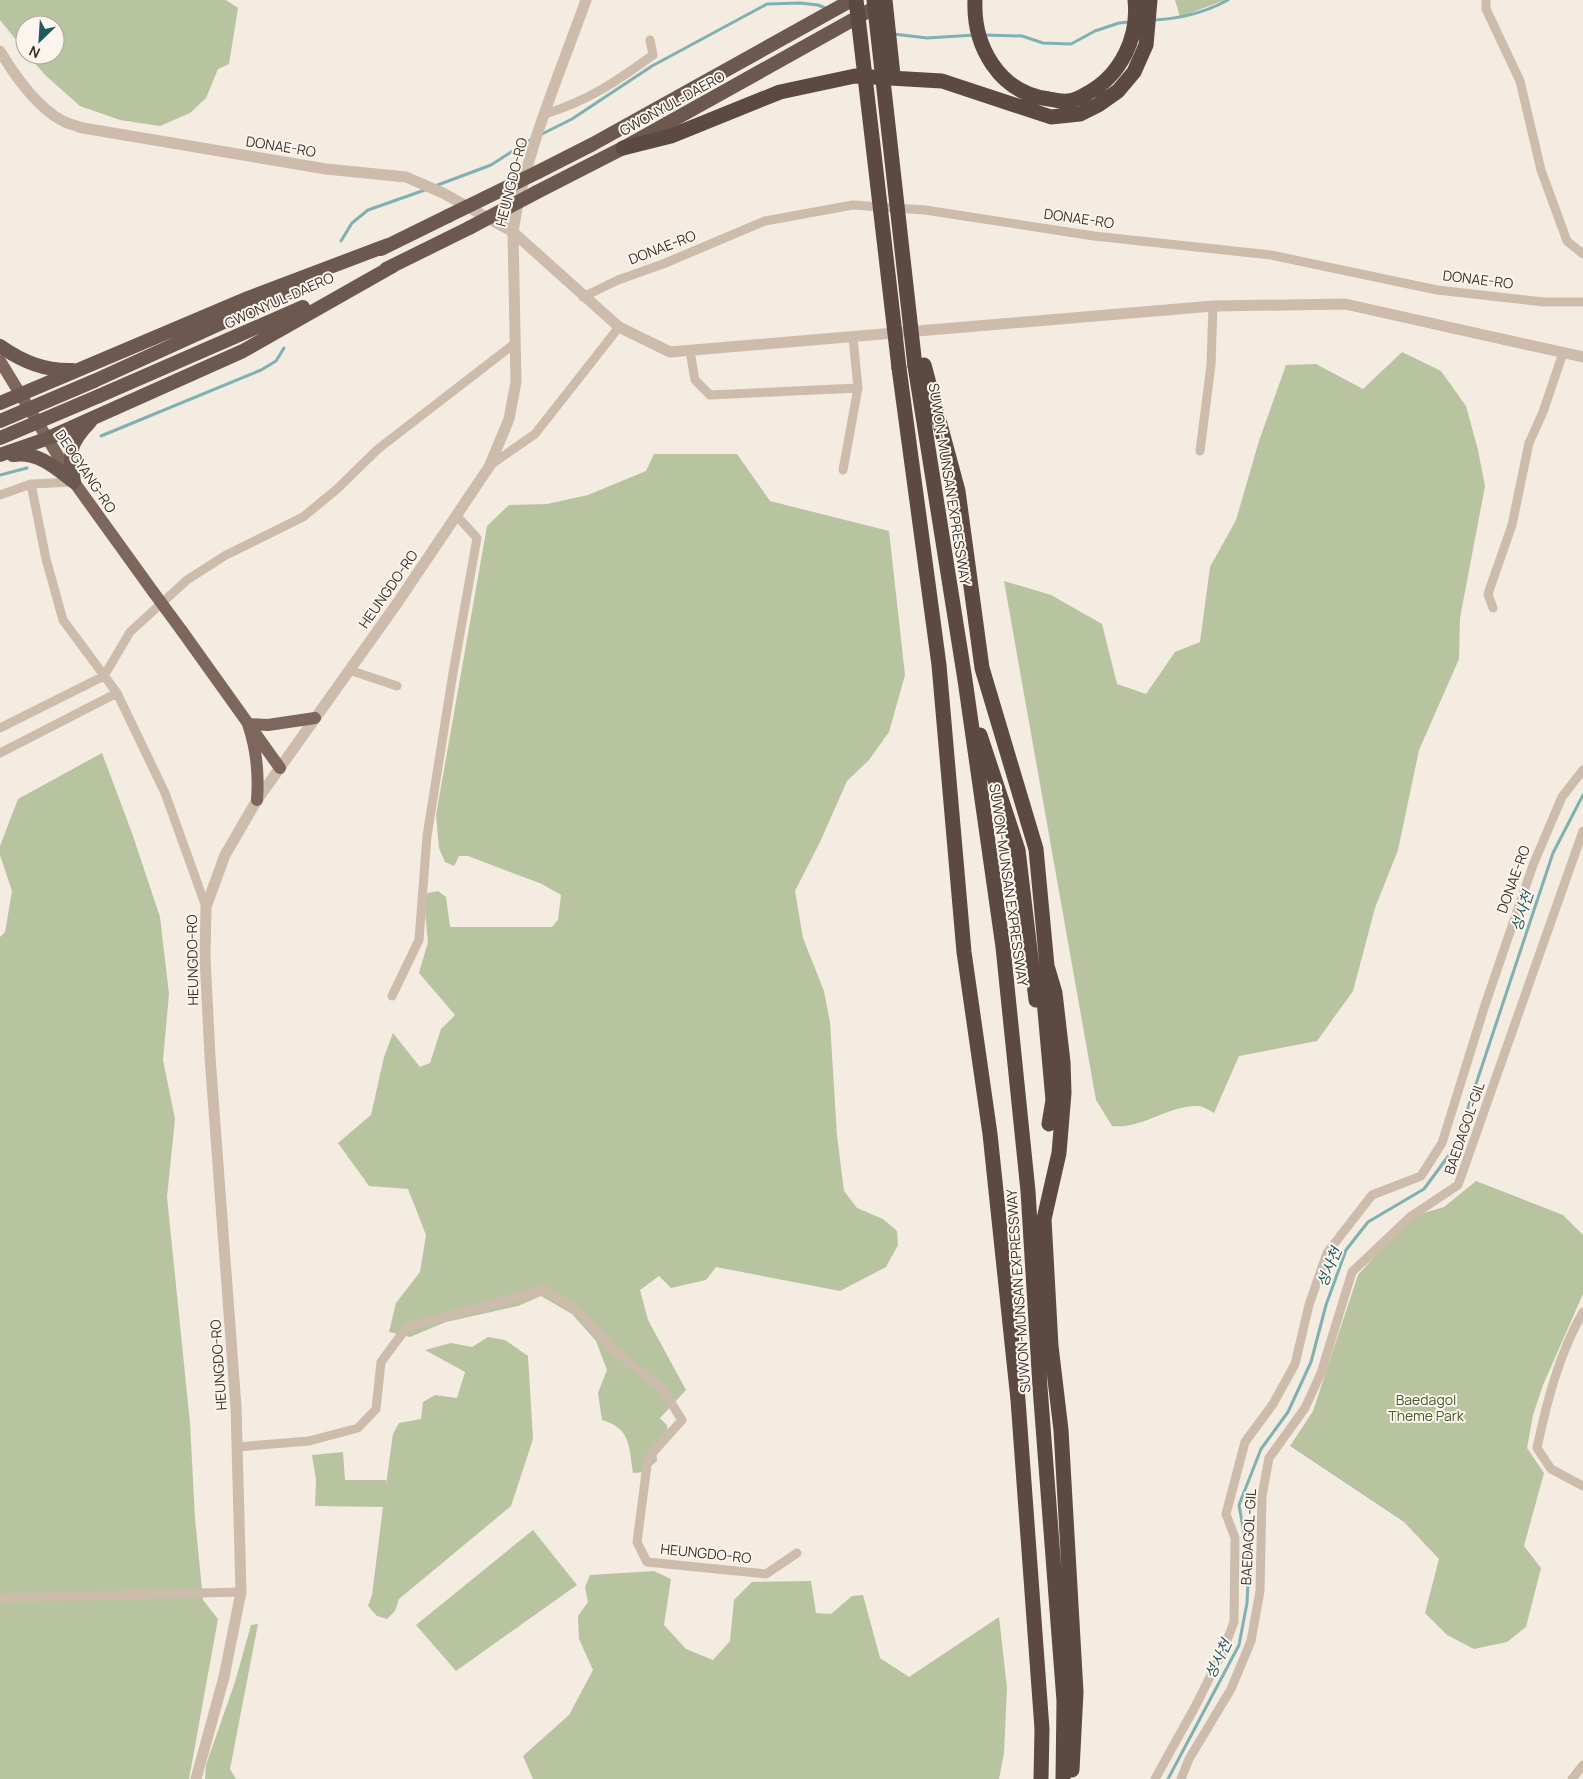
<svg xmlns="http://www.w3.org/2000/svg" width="1583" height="1779" font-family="Manrope,'Noto Sans KR',sans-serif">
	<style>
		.green { fill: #b8c4a0 }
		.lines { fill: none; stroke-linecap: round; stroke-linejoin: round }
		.stream { stroke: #7fb0b2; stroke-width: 3 }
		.minor { stroke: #cdbbac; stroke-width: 9 }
		.tertiary { stroke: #cdbbac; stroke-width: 11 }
		.primary { stroke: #7d675c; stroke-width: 12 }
		.trunk { stroke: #6c584f; stroke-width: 14 }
		.motorway { stroke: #5c4a42; stroke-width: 15 }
		.primary-bridge { stroke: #7d675c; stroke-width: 12 }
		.trunk-bridge { stroke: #6c584f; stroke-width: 14 }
		.motorway-bridge { stroke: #5c4a42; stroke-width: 15 }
		.labels { text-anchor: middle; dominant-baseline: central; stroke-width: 4; stroke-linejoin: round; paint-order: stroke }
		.street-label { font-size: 14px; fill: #3b302b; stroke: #fbf5ee }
		.park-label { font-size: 14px; fill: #4a5a2e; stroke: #fbf5ee }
		.water-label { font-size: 15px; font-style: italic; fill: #1f5a5e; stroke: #fbf5ee }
	</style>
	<rect width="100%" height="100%" fill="#f4ebe1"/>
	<path class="green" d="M0,0H226L238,8L229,64L218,69L206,98L190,113L160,126L120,120L80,106L45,75L28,55H55V25H25V51L0,20Z
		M1175,0H1225L1180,17Z
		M1402,352L1441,371L1466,406L1478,450L1485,486L1460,618L1459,659L1419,750L1398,850L1375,908L1353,991L1317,1041L1239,1056L1214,1113C1209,1110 1204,1107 1199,1106C1170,1104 1143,1129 1112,1126L1096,1100L1004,581L1051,595L1102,624L1117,684L1146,694L1175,652L1200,642L1210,567L1236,520L1259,441L1286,365L1316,364L1363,389Z
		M654,454H737L770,501L889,531L905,675L889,732L869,760L847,781L820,842L795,891L803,938L824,991L830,1022L837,1136L844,1191L857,1208L883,1219L897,1231L898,1245L886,1267L840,1291L716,1267L706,1280L671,1288L659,1276L640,1290L648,1320L686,1390L660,1418L667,1425L668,1435L656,1444L657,1461L644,1472L633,1473C629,1447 631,1428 602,1420L598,1393L607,1370L596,1341L572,1314L541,1296L518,1306L446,1322L410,1337L389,1332L396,1303L420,1272L426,1235L408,1189L369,1186L338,1143L371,1115L384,1057L393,1033L420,1067L430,1063L441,1029L455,1015L419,973L428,942L424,901L428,893L438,891L446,897L450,927H552L558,920L561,895L542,884L468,856H459L454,866L445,862L439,848L436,815L487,526L509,505L547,504L588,495L646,471Z
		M102,753L132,833L160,917L169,994L163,1060L175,1119L167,1197L190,1423L195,1518L203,1600L218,1619L189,1779H0V937L5,932L12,891L0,855V846L18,799Z
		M1476,1181L1563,1215L1583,1235V1294L1543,1385L1533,1415L1527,1448L1544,1473L1524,1546L1541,1568L1526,1627L1507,1642L1474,1649L1447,1635L1425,1613L1439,1559L1404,1522L1290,1446L1313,1411L1358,1275L1410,1217L1444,1207Z
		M488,1337L505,1340L528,1356L533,1439L511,1506L399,1599L395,1611L387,1619L377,1616L368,1606L372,1595L383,1507L315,1506L316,1480L312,1455L343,1452L345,1480H386V1485L393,1434L399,1423L421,1419L423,1402L435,1395L457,1398L465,1372L425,1350L451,1343L472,1347Z
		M533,1530L577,1585L456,1671L416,1625Z
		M654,1571L671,1579L664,1625L686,1649L713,1660L730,1641L734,1600L752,1582L811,1581L816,1613L831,1614L852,1596L863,1595L880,1658L909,1677L999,1617L1007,1688L1004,1753L999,1779H533L523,1756L569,1715L593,1670L579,1639L578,1616L588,1602L585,1587L590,1575Z
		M258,1624L230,1769L236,1779H205L206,1765L235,1682L251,1625Z"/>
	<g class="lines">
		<path class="stream" d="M1153,20C1180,19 1204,13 1228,0
			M894,34L927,38L975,35
			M984,35L1022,36L1043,43L1071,44L1095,31L1119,23L1129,22
			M540,135L572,119L652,66L767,4L800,3L818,5L828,9
			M435,186L491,165L533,138
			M341,241L352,223L368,210L425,190
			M101,436L261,370L276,361L284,348
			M0,475L27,468
			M1168,1779L1239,1645L1247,1603L1249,1561L1239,1505L1261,1449L1288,1412L1311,1362L1326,1305L1346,1250L1368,1222L1424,1189L1455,1147L1553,853L1583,795"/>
		<path class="minor" d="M1486,0V9L1520,81L1541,170L1567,241L1583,254
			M545,114C588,101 617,81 653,55L650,40
			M583,297L618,280L663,264L765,221L853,205L925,210L1094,236L1271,255L1437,290L1544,302H1583
			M690,351L695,380L710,395L858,388
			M1200,451L1211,365L1213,306
			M489,466L535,434L619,327
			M843,470L858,388L853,338
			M31,484L46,559L63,620L117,693L165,793L206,907
			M0,495L31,484L74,482
			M1493,608L1488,594L1512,525L1529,443L1543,412L1563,353
			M349,670L397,686
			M0,728L104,676L130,632L187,580L226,555L303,517L337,489L378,449L514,344
			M0,753L117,693
			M392,996L419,940L427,836L453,673L477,538L457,516
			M1583,1312C1559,1354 1547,1401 1537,1448L1551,1469L1583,1486
			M237,1447L309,1441L358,1428L376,1409L381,1362L407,1327L544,1290L577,1310L615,1352L661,1387L682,1420L648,1458L637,1542L647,1562L766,1574L797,1553
			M0,1598L241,1592
			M1155,1779L1196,1705L1223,1651L1234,1622L1235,1538L1226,1514L1245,1442L1273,1404L1295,1364L1309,1305L1327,1253L1372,1195L1421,1176L1442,1143L1485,1005L1533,865L1562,797L1583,770
			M1181,1779L1189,1759L1231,1689L1251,1641L1260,1591L1262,1496L1269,1458L1305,1408L1321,1373L1352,1272L1410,1217L1458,1185L1583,831
			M1572,1779L1583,1765"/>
		<path class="tertiary" d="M0,51C15,76 36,106 61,120C68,124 76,126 83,128L326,169L406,177L443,193L513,232L619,327L670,352L1213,306L1345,304L1583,357
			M196,1779L224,1677L241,1592L236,1407L210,1057L205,957L206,907L225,855L257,800L398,602L489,467L509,419L516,382L513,232C525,152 559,76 586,0"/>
		<path class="primary" d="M0,361L74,482L154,593
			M182,631L280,768
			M257,800C259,773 257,750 248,724L268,725L315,718"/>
		<path class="trunk" d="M538,172L593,144L852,0
			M537,192L623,148L883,3
			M381,249L448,216
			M386,269L469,228
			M0,346C23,362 45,371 73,370
			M94,381L303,286
			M99,396L303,307
			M0,403L248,298L388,245
			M0,455L46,439L243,351L393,266
			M13,455C38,451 56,468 74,482
			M74,482C69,452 68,445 90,422"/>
		<path class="motorway" d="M975,0C973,46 999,93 1049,99C1054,100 1062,102 1068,101C1074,101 1083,96 1088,93C1121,75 1139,37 1135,0
			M623,148L671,136L780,92L855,76L942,81L1051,117L1080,114L1098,105L1118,91L1134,72L1146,45L1150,0
			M924,365L958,491L982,668L1036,849L1047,966L1043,989L1053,1100L1049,1124
			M915,366L965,680L1003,947L1028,1191L1040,1387L1064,1701L1063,1779
			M899,368L939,665L964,952L990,1134L1018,1400L1042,1729L1041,1779
			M980,735L1018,850L1036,1000
			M1047,966L1055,993L1063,1062L1064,1093L1059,1153L1044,1219L1051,1346L1061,1430L1076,1692L1072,1770"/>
		<path class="primary-bridge" d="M154,593L182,631"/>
		<path class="trunk-bridge" d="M448,216L538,172
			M469,228L537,192
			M0,421L94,381
			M0,438L99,396"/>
		<path class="motorway-bridge" d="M856,0L899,368
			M874,0L915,366
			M885,0L893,75"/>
	</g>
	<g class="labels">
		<g class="street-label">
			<text transform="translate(672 103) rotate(-29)">GWONYUL-DAERO</text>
			<text transform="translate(281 146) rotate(9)">DONAE-RO</text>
			<text transform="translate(511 182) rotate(-76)">HEUNGDO-RO</text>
			<text transform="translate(1079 218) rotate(8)">DONAE-RO</text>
			<text transform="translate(662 247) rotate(-21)">DONAE-RO</text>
			<text transform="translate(1478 279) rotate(7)">DONAE-RO</text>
			<text transform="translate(279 300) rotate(-24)">GWONYUL-DAERO</text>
			<text transform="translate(86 471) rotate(56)">DEOGYANG-RO</text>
			<text transform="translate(950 484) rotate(81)">SUWON-MUNSAN EXPRESSWAY</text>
			<text transform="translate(388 589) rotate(-55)">HEUNGDO-RO</text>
			<text transform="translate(1513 879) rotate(-70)">DONAE-RO</text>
			<text transform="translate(1009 885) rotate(82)">SUWON-MUNSAN EXPRESSWAY</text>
			<text transform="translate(192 960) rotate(-91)">HEUNGDO-RO</text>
			<text transform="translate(1464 1128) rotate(-71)">BAEDAGOL-GIL</text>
			<text transform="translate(1018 1291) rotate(-94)">SUWON-MUNSAN EXPRESSWAY</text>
			<text transform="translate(218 1365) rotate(-94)">HEUNGDO-RO</text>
			<text transform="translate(1248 1537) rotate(-87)">BAEDAGOL-GIL</text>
			<text transform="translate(706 1553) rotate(6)">HEUNGDO-RO</text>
		</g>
		<g class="park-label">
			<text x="1426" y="1399">Baedagol<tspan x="1426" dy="16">Theme Park</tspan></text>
		</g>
		<g class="water-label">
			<text transform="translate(1522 911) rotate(-72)">성사천</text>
			<text transform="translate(1329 1267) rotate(-68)">성사천</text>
			<text transform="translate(1218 1659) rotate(-64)">성사천</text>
		</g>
	</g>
	<g transform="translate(40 40) rotate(205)"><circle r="24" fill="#fbf5ee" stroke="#aea6a0"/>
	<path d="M0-4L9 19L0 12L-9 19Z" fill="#1f5a5e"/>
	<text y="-8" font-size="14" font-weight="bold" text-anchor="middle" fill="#3b302b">N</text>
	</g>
</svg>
